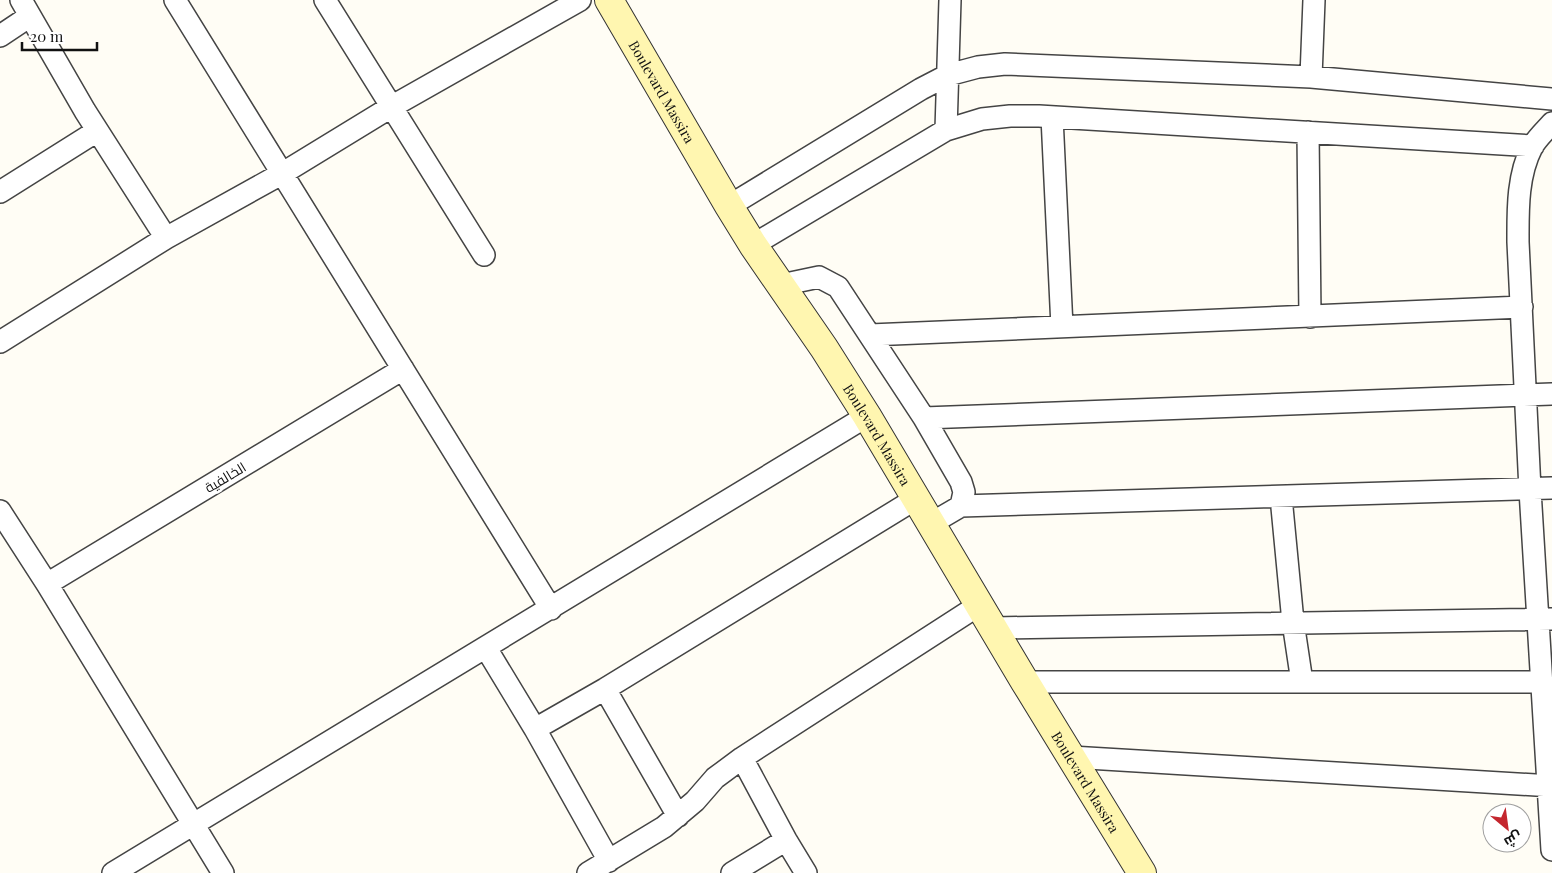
<svg xmlns="http://www.w3.org/2000/svg" width="1552" height="873" font-family="'Playfair Display',Cairo,serif">
	<style>
		.lines { fill: none; stroke-linecap: round; stroke-linejoin: round }
		.street-casing { stroke: #444; stroke-width: 24 }
		.secondary-casing { stroke: #333; stroke-width: 30 }
		.street { stroke: #fff; stroke-width: 21 }
		.secondary { stroke: #fff6b0; stroke-width: 28 }
		.labels { text-anchor: middle; dominant-baseline: central; stroke-width: 5; stroke-linejoin: round; paint-order: stroke }
		.street-label { font-size: 14px; fill: #111; stroke: #fff }
	</style>
	<rect width="100%" height="100%" fill="#fffdf5"/>
	<g class="lines">
		<defs>
			<path id="street" d="M21,0L85,111L166,238
				M175,0L551,609
				M325,0L484,255
				M0,36L30,16
				M1311,77L1314,0
				M1052,117L1062,327
				M1552,123C1546,130 1537,138 1532,147C1517,176 1518,211 1518,242L1530,490L1552,850
				M946,130L950,0
				M1308,132L1310,317
				M0,192L97,131
				M729,206L921,89L948,75L978,67L1005,64L1311,77L1552,99
				M753,245L946,130L982,119L1010,116H1039L1533,146
				M781,285L819,277L838,287L924,418L961,482L964,492L961,506L932,523
				M870,335L1522,307
				M0,342L166,238L283,173L391,107L580,0
				M924,418L1552,394
				M1281,497L1293,622L1302,682
				M961,506L1552,488
				M0,511L47,584L223,873
				M47,584L403,369
				M994,628L1552,619
				M486,648L535,729L609,861
				M1025,682H1541
				M605,689L678,816
				M535,729L605,689L917,498
				M1071,757L1552,786
				M742,758L786,840L806,873
				M113,873L867,416
				M588,873L664,827L695,801L715,778L742,758L979,605
				M732,873L786,840"/>
			<g id="secondary">
				<path id="s1" d="M609,0L729,206L753,245L824,348L867,416L1025,682L1142,873"/>
			</g>
		</defs>
		<use href="#street" class="street-casing"/>
		<use href="#secondary" class="secondary-casing"/>
		<use href="#street" class="street"/>
		<use href="#secondary" class="secondary"/>
	</g>
	<g class="labels">
		<g class="street-label">
			<text stroke="none"><textPath href="#s1" startOffset="106">Boulevard Massira</textPath></text>
			<text stroke="none"><textPath href="#s1" startOffset="511">Boulevard Massira</textPath></text>
			<text transform="translate(225 477) rotate(-31)">الخالفية</text>
			<text stroke="none"><textPath href="#s1" startOffset="916">Boulevard Massira</textPath></text>
		</g>
	</g>
	<g transform="translate(1507 828) rotate(151)"><circle r="24" fill="#ffffff" stroke="#a0a0a0"/>
	<path d="M0-4L9 19L0 12L-9 19Z" fill="#c4262e"/>
	<text y="-8" font-size="14" font-weight="bold" text-anchor="middle" fill="#111111">ش</text>
	</g>
	<path d="M22 42v8h75v-8" fill="none" stroke="#111111" stroke-width="2.5"/>
	<text x="30" y="42" font-size="15" fill="#111111" stroke="#ffffff" stroke-width="4" paint-order="stroke">20 m</text>
</svg>
